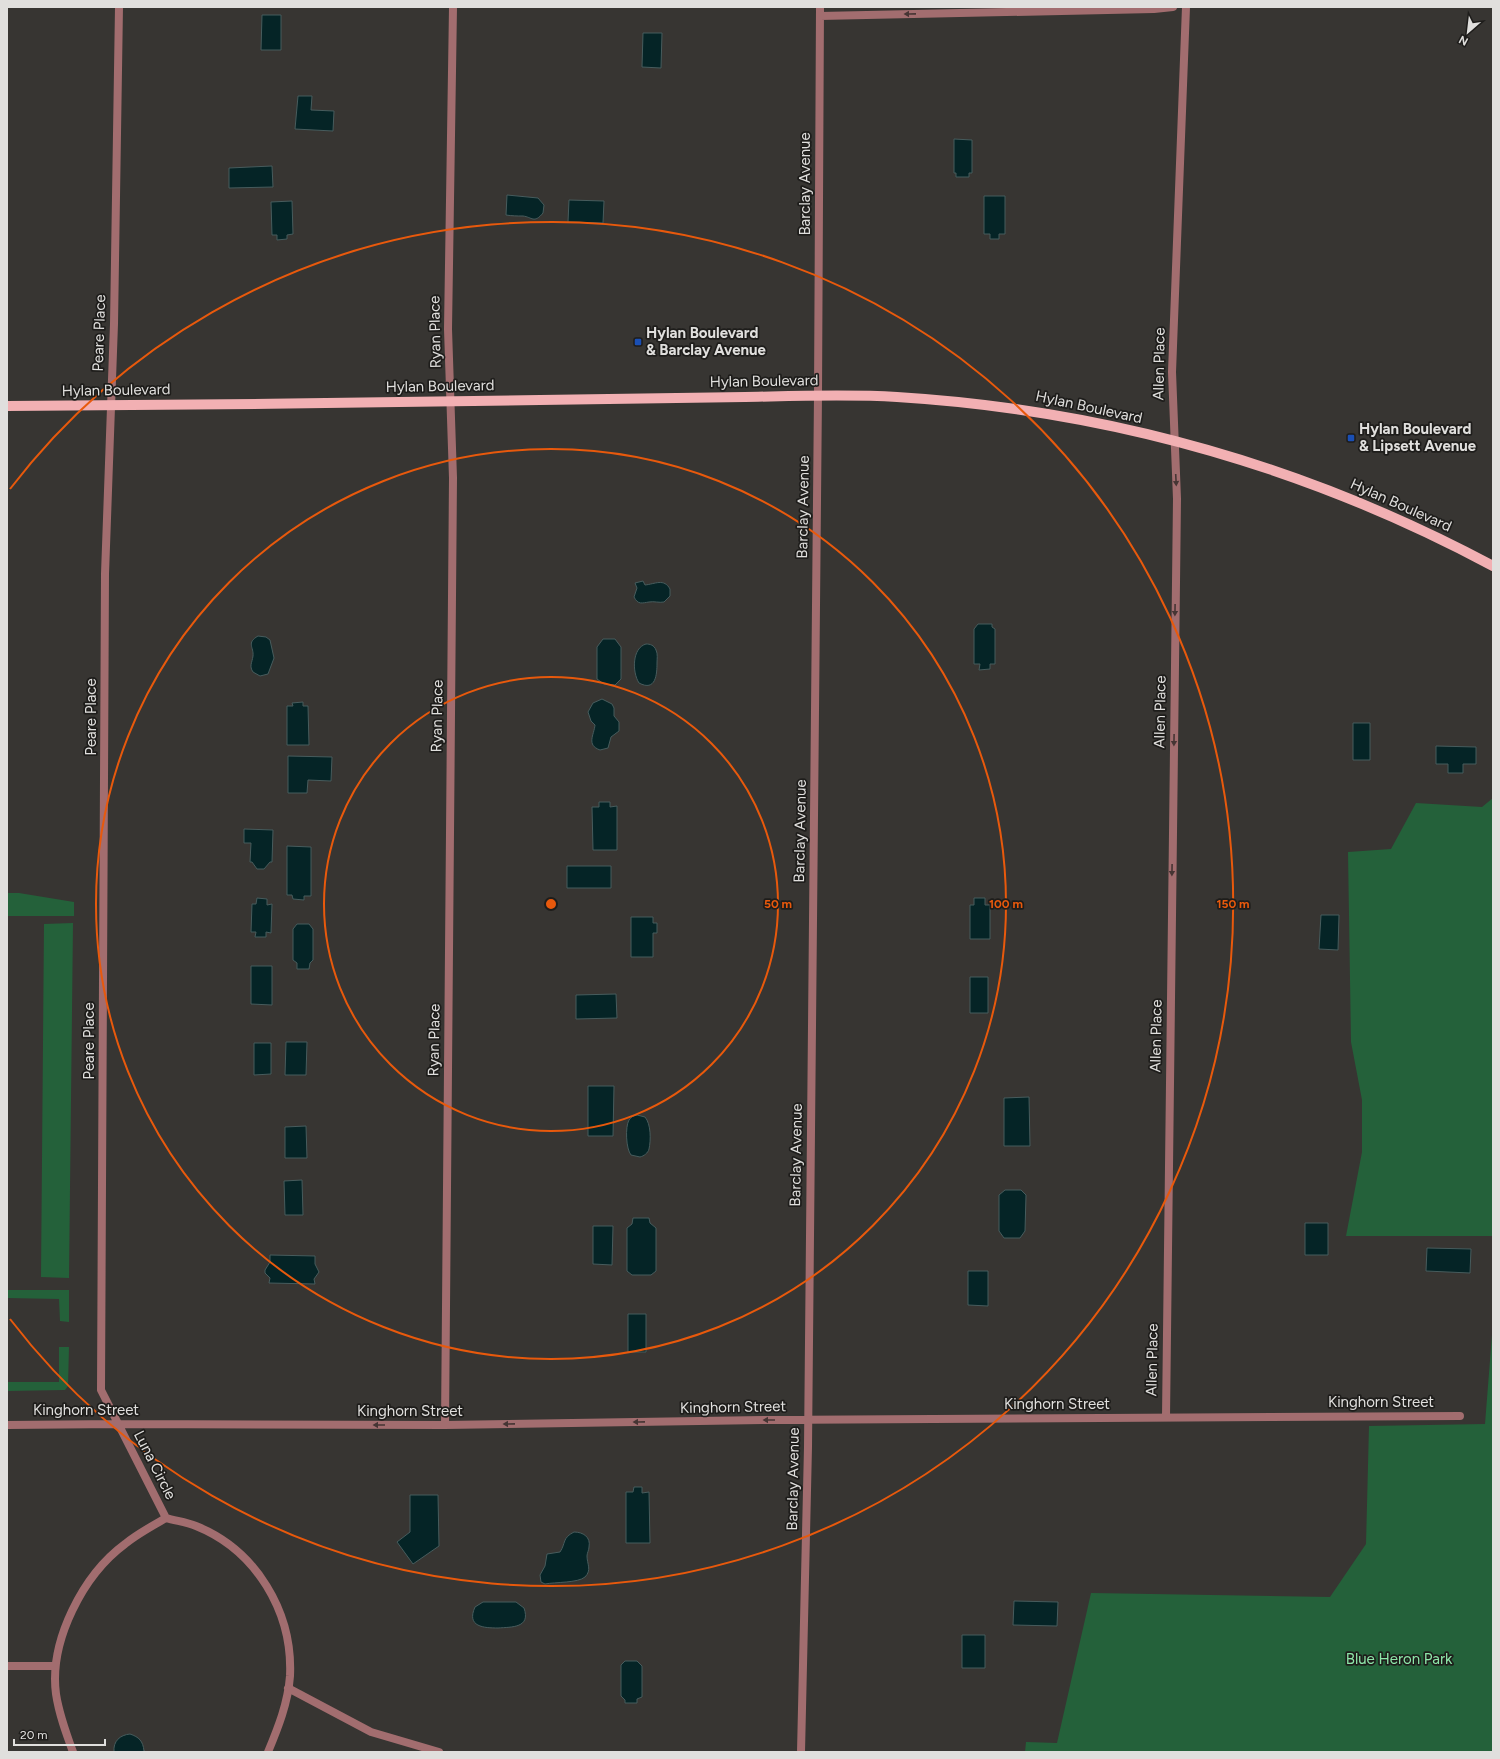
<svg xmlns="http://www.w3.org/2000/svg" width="1500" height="1759" font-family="Figtree,sans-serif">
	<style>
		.green { fill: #24613a }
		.water { fill: #052426; stroke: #475c5d }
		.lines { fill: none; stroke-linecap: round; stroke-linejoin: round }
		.street { stroke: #a26d6f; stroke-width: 8 }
		.primary { stroke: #f2b0b3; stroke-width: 10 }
		.oneway { fill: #463534 }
		.ring { fill: none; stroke: #e8590c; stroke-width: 2 }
		.transit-dot { fill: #1a4fb4; stroke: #1e1d1b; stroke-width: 1.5 }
		.labels { text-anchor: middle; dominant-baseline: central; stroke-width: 3.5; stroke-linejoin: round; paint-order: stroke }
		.street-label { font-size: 15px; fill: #e0dfdd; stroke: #1e1d1b }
		.poi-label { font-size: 15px; font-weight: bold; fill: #e0dfdd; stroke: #1e1d1b; text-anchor: start }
		.park-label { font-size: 15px; fill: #8ee6a9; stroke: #1e1d1b }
		.centre { fill: #e8590c; stroke: #1e1d1b; stroke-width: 2 }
		.ring-label { font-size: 12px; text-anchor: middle; font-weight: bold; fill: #e8590c; stroke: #1e1d1b; stroke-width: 3.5; stroke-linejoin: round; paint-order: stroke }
	</style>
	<rect width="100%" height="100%" fill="#373532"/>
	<path class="green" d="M1493,798V1236H1346L1362,1152V1100L1351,1042L1348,852L1391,849L1416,803L1482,807Z
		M7,893H19L74,902V916H7Z
		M73,923L69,1278L41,1277L44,924Z
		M7,1290H69V1322L60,1321L59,1299L7,1298Z
		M1493,1322V1752H1025L1026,1742L1057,1743L1091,1593L1330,1597L1366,1544L1369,1426L1485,1424Z
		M59,1347H69L68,1386L65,1390L7,1391V1382H59Z"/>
	<path class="water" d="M262,15H281V50H261Z
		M643,33H662L661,68L642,67Z
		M298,96H312L311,110L334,111L333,131L295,129Z
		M954,139L972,140V173H969V177H956V173H954Z
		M272,166L273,187L229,188V168Z
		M507,195L538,198L544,205L543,213C534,224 532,217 523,216C517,216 512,216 506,215Z
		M984,196H1005V234H999V239H990V234H984Z
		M569,200L604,201L603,223L568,222Z
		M292,201L293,234L287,235V239L277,240V235H272L271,202Z
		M643,581L645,585C655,584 664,578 670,589V596L664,602C659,603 654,601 649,602C642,603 638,605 634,597L637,588L635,583Z
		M978,624H992V627L995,629V664H990V669L979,670L980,664H974V629Z
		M258,636L266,637L270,640L274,658L268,674L260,676L253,672C249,666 252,663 253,656C254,647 246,643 258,636Z
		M603,639H615L621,647V679L615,685L604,684L597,679V647Z
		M646,644C650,644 654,645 656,650C658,654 657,659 657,663C657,674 656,692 639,683C632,672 632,648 646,644Z
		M602,699L612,704L614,708V716L619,722V731L611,737L608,748L600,750C586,745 594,735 595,725L591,721L588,712L593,703Z
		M303,702V706H308L309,745H287V706H293L292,703Z
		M1353,723H1370V760H1353Z
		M1436,746L1476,747V764H1463V773H1448V764H1436Z
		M288,756L332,757L331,781L308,780L307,793H288Z
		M599,802H610V807L617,806V850H593L592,807H599Z
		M244,829L273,830L272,862H270L264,869H257L252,862H250L251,843H244Z
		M287,846L311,847V896H304V900L293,899L292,895H287Z
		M567,866H611V888H567Z
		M257,898L267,899V905L272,904L271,933L266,932V937H255L256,932H251L252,904H256Z
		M974,898H985V905H990V939H970V905H974Z
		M1321,915H1339L1338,950L1319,949Z
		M631,917H653V923H657V933H653V957H631Z
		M297,924H309L313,929V960L310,963L309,969H297V963L293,960V929Z
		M251,966H272V1005L251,1004Z
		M970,977H988V1013H970Z
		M616,994L617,1018L576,1019V995Z
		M286,1042H307L306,1075H285Z
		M254,1043H271V1074L254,1075Z
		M588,1086H614L613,1136H588Z
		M1029,1097L1030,1146H1004V1098Z
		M637,1115L645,1117C651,1124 651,1140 649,1149C648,1153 644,1156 640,1157L631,1155C626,1149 625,1127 629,1120C631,1117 633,1116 637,1115Z
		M306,1126L307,1158H285V1127Z
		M302,1180L303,1215H285L284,1181Z
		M1005,1190H1021L1026,1195L1025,1231L1020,1238H1004L999,1231V1195Z
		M633,1218H649L650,1223L656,1228V1271L651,1275H632L627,1271V1228L632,1224Z
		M1305,1223H1328V1255H1305Z
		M593,1226H613L612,1265L593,1264Z
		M1427,1248L1471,1249L1470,1273L1426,1271Z
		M270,1255L315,1256V1264L319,1272L314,1279L315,1284L269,1283L270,1278L265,1273V1270L270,1262Z
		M968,1271H988V1306L968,1305Z
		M628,1314H646V1352H628Z
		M634,1487H642V1493L649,1492L650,1543H626V1492H633Z
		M410,1495H438L439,1546L413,1564L397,1542L410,1532Z
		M574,1532C583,1532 591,1537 589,1547C589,1550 587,1553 587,1556C587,1564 592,1570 585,1577C578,1583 555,1582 545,1584L541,1582L540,1575L545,1566L547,1554L560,1552C566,1543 562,1538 574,1532Z
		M1014,1601L1058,1602L1057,1626L1013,1625Z
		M483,1602H516L524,1608C531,1628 512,1627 498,1628C484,1628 466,1627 475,1607Z
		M962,1635H985V1668H962Z
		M625,1661H637L642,1666V1697L637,1699V1703H625V1700L621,1696V1665Z
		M130,1734C139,1737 143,1741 144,1751L147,1752H114C113,1741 120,1735 130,1734Z"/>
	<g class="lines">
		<path class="street" d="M119,7L114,324L105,574L101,1390L166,1518
			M820,16L1154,9L1173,7
			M1166,1417L1177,499L1172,372L1186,7
			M7,1425L119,1424L445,1425L763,1420L1460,1416
			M445,1425L453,478L448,329L453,7
			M7,1666H55
			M288,1688L371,1732L439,1752
			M73,1752C66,1733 59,1714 56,1694C49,1641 83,1575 125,1544C137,1534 152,1526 166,1518C176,1521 186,1522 196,1526C256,1550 293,1612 290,1676C288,1703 278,1728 268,1752
			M801,1752L808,1447L818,395L820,7"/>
		<path class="primary" d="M7,406C185,405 362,403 540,400C608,399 677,398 745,397C796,396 847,394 897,397C1109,410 1306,466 1493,566"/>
	</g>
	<defs><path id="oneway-solid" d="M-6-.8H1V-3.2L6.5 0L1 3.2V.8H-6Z"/></defs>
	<g class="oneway">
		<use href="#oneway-solid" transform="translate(910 14) rotate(179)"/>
		<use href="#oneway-solid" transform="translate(1176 480) rotate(87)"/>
		<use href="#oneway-solid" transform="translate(1175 610) rotate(91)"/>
		<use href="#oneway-solid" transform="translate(1174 740) rotate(91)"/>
		<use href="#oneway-solid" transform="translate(1172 870) rotate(91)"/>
		<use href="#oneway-solid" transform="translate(769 1420) rotate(180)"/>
		<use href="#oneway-solid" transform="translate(639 1422) rotate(179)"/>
		<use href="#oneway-solid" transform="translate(509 1424) rotate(179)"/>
		<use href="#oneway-solid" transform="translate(379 1425) rotate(-180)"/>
	</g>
	<g class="ring">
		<circle cx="551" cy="904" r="227"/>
		<circle cx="551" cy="904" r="455"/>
		<path d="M10 489A682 682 0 1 1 10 1319"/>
	</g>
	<g class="transit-dot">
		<rect x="634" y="338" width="8" height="8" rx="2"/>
		<rect x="1347" y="434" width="8" height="8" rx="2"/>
	</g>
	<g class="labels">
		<g class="street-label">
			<text transform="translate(805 184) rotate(-90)">Barclay Avenue</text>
			<text transform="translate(435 332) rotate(-91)">Ryan Place</text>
			<text transform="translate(99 333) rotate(-88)">Peare Place</text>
			<text transform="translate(1159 364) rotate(-89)">Allen Place</text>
			<text transform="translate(764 381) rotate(-1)">Hylan Boulevard</text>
			<text transform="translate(440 386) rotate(-1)">Hylan Boulevard</text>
			<text transform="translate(116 390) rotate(-1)">Hylan Boulevard</text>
			<text transform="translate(1089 407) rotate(12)">Hylan Boulevard</text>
			<text transform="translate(1401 505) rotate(24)">Hylan Boulevard</text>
			<text transform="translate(803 507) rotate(-89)">Barclay Avenue</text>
			<text transform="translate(1160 712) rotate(-89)">Allen Place</text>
			<text transform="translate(437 716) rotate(-89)">Ryan Place</text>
			<text transform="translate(91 717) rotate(-90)">Peare Place</text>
			<text transform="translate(800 831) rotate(-89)">Barclay Avenue</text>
			<text transform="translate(1156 1036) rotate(-89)">Allen Place</text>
			<text transform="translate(434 1040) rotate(-89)">Ryan Place</text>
			<text transform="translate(89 1041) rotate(-90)">Peare Place</text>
			<text transform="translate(796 1155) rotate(-89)">Barclay Avenue</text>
			<text transform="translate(1152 1360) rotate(-89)">Allen Place</text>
			<text x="1381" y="1402">Kinghorn Street</text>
			<text x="1057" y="1404">Kinghorn Street</text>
			<text transform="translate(733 1407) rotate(-1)">Kinghorn Street</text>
			<text x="86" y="1410">Kinghorn Street</text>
			<text x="410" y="1411">Kinghorn Street</text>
			<text transform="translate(155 1465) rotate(63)">Luna Circle</text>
			<text transform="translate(793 1479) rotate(-89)">Barclay Avenue</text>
		</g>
		<g class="poi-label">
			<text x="646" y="333">Hylan Boulevard<tspan x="646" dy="17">&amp; Barclay Avenue</tspan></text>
			<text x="1359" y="429">Hylan Boulevard<tspan x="1359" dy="17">&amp; Lipsett Avenue</tspan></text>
		</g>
		<g class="park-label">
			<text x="1399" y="1659">Blue Heron Park</text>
		</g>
	</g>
	<circle cx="551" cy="904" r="6" class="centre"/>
	<g class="ring-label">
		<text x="778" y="908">50 m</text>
		<text x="1006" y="908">100 m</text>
		<text x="1233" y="908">150 m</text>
	</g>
	<rect width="1500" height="1759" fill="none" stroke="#e0dfdd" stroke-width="16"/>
	<g transform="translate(1468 32) rotate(208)" stroke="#1e1d1b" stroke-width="3" paint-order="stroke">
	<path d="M0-3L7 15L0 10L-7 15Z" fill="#e0dfdd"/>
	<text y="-6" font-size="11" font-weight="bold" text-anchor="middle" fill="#e0dfdd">N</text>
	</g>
	<path d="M14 1739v6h91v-6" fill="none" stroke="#e0dfdd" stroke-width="2"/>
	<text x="20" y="1739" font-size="12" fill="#e0dfdd" stroke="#1e1d1b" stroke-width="3" paint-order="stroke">20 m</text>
</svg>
